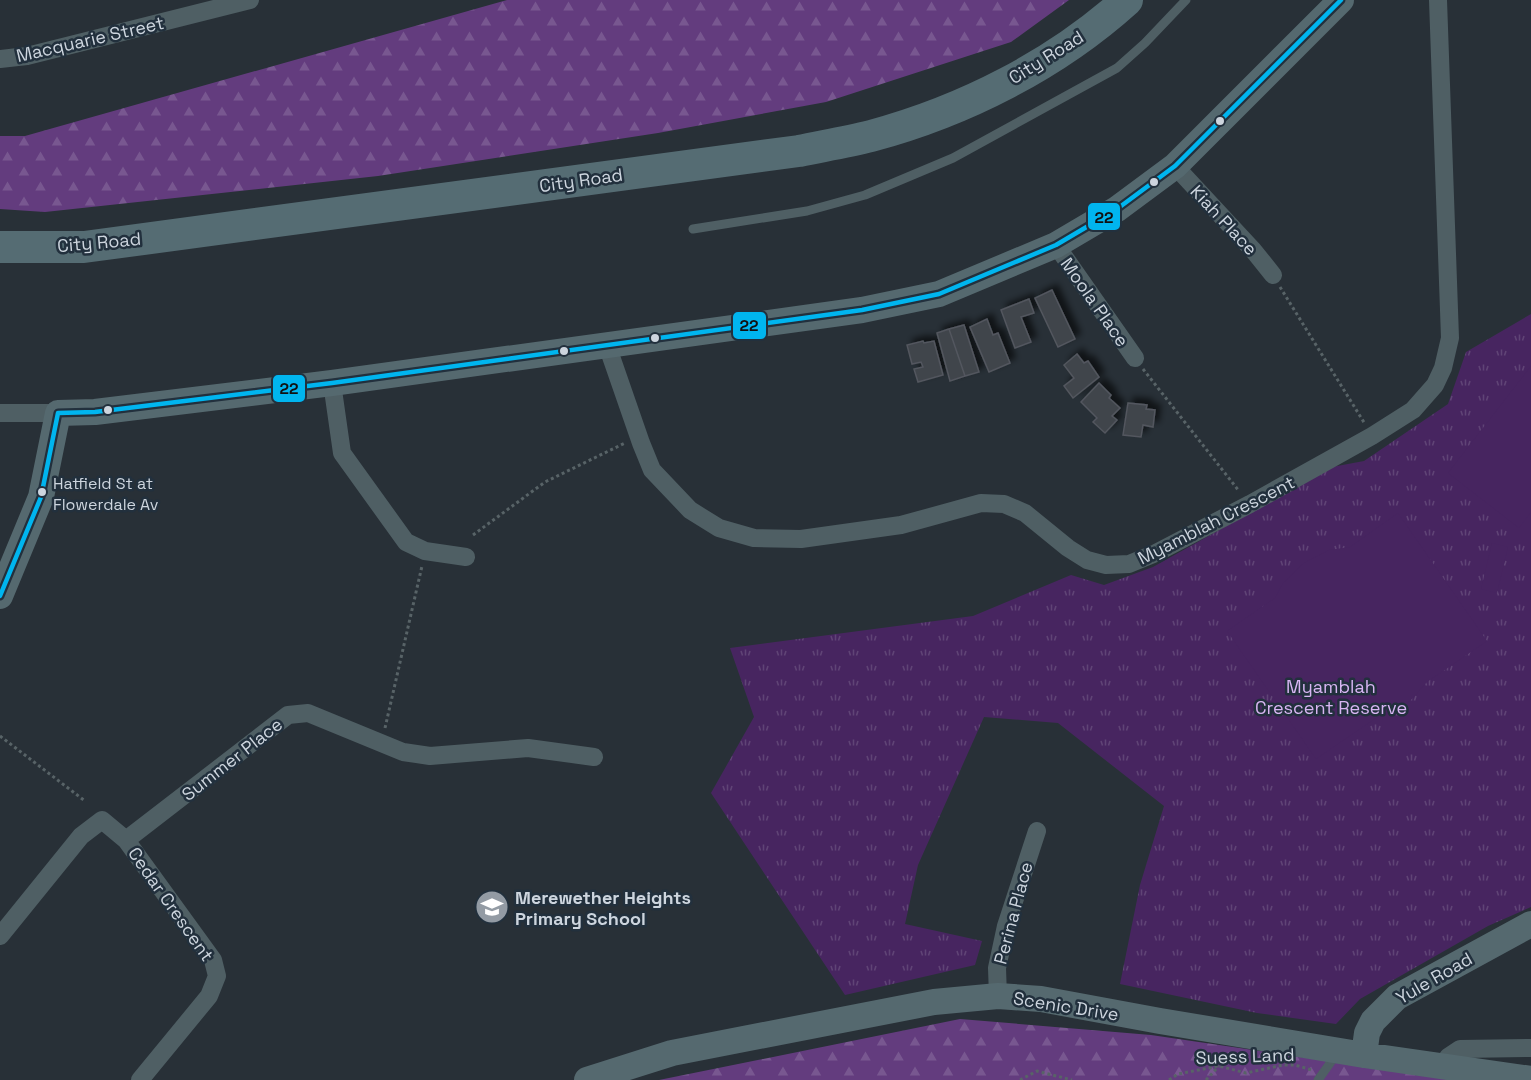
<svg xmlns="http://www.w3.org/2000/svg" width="1531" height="1080" font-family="'Space Grotesk',sans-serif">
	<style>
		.grass { fill: url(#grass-tufts) }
		.forest { fill: url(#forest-firs) }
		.pitch { fill: #472560 }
		.building { fill: #40454c; stroke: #53575e; stroke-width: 1.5; filter: url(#shadow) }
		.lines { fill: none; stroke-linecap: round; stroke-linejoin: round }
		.path { stroke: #586367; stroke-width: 3; stroke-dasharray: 3 3; stroke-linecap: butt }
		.lane { stroke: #4f5f64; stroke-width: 9 }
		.street { stroke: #4f5f64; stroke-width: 18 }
		.secondary { stroke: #55696f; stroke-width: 26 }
		.highway { stroke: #556c73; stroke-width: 32 }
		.bus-1-casing { stroke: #22303d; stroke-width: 9 }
		.bus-1 { stroke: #00b5ef; stroke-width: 4.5 }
		.bus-dot { fill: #cdd5de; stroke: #22303d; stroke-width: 2 }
		.labels { text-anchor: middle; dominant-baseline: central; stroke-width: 5; stroke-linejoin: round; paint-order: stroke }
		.bus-label { font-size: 16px; fill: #cdd5de; stroke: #22303d; text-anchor: start }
		.street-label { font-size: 18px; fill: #cdd5de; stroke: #22303d }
		.park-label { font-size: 18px; fill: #d8b5f3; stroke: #22303d }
		.poi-label { font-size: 18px; font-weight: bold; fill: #cdd5de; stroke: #22303d; text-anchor: start }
		.line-badge { stroke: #22303d; stroke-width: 2 }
		.pale-badge-label { font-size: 16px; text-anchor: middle; font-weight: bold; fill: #111 }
	</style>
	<defs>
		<pattern id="grass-tufts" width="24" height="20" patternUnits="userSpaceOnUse" patternTransform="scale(1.5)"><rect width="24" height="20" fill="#472560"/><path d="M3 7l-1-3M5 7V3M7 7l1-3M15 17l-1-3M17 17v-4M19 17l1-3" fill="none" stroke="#604476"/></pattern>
		<pattern id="forest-firs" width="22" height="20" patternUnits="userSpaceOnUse" patternTransform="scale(1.5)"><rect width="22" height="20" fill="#633c7e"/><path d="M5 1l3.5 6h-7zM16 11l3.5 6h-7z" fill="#785790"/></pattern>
		<filter id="shadow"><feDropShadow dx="5.5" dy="-5.5" stdDeviation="3" flood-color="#0009"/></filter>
	</defs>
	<rect width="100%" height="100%" fill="#283037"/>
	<path class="grass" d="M1531,314V907L1488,926L1360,999L1336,1024L1257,1013L1120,984L1140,885L1164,806L1058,723L984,717L918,865L905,924L982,941L975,965L845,995L711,793L754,717L730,648L973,616L1071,575L1104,585L1153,567L1332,467L1364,461L1448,404L1466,352Z"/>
	<path class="forest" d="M507,0H1069L1011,42L826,102L658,133L378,176L45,212L0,209V136H25Z
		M960,1019L1151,1035L1456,1080H659Z"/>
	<path class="pitch" d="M1531,366V512L1519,528L1448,473Z
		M1398,513L1487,641L1427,682L1410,701L1398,710L1376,718L1316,759L1227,631L1275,598L1283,583L1304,563L1329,550L1350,547Z
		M1492,543L1508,547L1497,593L1481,589Z"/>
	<path class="building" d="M1052,290L1075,339L1058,347L1035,298Z
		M1029,299L1034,313L1021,317L1031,342L1015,348L1001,310Z
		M987,319L993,335L998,333L1010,363L989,372L970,327Z
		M964,325L979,372L965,376L949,329Z
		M949,329L965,376L950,381L937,333Z
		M923,341L924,343L934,341L943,375L918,382L914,369L923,367L921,362L912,364L907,345Z
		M1077,354L1084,363L1088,361L1099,377L1073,398L1064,386L1074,378L1064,365Z
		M1099,383L1111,395L1109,398L1120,408L1112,416L1117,420L1105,433L1093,422L1097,418L1081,402Z
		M1128,403L1147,405L1146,409L1155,410L1153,427L1143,425L1141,437L1123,435Z"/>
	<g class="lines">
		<path class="path" d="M1280,287L1365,424
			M1143,369L1239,491
			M473,535L545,482L625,443
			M385,728L422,566
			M0,736L85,801
			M1020,1080L1037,1071L1072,1080
			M1169,1080L1178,1074L1219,1066L1246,1073L1283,1065H1295L1312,1070
			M1206,1080L1219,1066"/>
		<path class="lane" d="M693,229L807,211L865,195L953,158L1117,68L1145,43L1186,0
			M1318,1080L1338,1052"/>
		<path class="street" d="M0,59L27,56L250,0
			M1175,166L1253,250L1273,275
			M1056,245L1135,358
			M607,345L641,443L652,470L690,510L719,528L754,538L801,539L901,525L981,503L1004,504L1025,513L1068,548L1087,560L1106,565L1129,564L1156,553L1250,504L1372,436L1413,410L1435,385L1443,368L1450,338L1438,0
			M332,383L342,453L406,542L425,551L466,557
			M0,413H58
			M126,840L288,715L308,713L403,752L430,756L528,748L594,757
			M0,936L81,836L102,820L126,840L213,960L217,976L209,996L140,1080
			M998,996L997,968L1006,926L1037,831
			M1443,1066L1448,1057L1460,1049L1531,1048"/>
		<path class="secondary" d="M0,596L41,497L58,413L95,412L332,383L862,310L939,294L1056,245L1117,209L1175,166L1341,0
			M1364,1055L1367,1033L1373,1021L1397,997L1531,924
			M587,1080L672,1053L934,1002L998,996L1041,999L1160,1021L1364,1055L1531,1079"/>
		<path class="highway" d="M0,247H84L799,151C823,146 847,142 871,136C964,111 1055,65 1127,0"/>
		<defs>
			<path id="bus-1" d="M58,413L95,412L332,383L862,310L939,294L1056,245L1117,209L1175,166L1341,0
				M0,596L41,497L58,413"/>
		</defs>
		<use href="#bus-1" class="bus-1-casing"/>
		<use href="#bus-1" class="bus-1"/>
	</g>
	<defs>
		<symbol id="school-disc" viewBox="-11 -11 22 22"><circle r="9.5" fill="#939ba4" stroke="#22303d"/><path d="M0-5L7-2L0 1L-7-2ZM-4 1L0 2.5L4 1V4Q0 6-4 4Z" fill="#fff"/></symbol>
	</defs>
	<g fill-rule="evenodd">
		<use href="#school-disc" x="473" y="888" width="38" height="38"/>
	</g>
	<g class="bus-dot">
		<circle cx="1220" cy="121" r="5"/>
		<circle cx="1154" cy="182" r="5"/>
		<circle cx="655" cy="338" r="5"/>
		<circle cx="564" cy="351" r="5"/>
		<circle cx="108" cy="410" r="5"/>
		<circle cx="42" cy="492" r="5"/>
	</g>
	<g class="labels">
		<g class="bus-label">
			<text x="53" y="483">Hatfield St at<tspan x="53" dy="21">Flowerdale Av</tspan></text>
		</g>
		<g class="street-label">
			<text transform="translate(90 39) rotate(-13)">Macquarie Street</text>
			<text transform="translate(1046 57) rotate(-32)">City Road</text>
			<text transform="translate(581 180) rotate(-8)">City Road</text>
			<text transform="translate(1224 220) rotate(47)">Kiah Place</text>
			<text transform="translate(99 242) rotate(-5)">City Road</text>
			<text transform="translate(1095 302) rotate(55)">Moola Place</text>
			<text transform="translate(1216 520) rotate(-27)">Myamblah Crescent</text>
			<text transform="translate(232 759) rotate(-38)">Summer Place</text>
			<text transform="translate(171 904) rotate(55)">Cedar Crescent</text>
			<text transform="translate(1013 913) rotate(-75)">Perina Place</text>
			<text transform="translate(1434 978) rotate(-30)">Yule Road</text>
			<text transform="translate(1066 1006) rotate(9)">Scenic Drive</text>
			<text transform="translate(1245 1056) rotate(-2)">Suess Land</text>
		</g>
		<g class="park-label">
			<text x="1331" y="686">Myamblah<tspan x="1331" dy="21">Crescent Reserve</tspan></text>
		</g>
		<g class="poi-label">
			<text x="515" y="897">Merewether Heights<tspan x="515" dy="21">Primary School</tspan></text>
		</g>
	</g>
	<g class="line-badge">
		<rect x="1087" y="202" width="34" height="29" rx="6" fill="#00b5ef"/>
		<rect x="732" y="311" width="35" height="29" rx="6" fill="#00b5ef"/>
		<rect x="272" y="374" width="34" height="29" rx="6" fill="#00b5ef"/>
	</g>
	<g class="pale-badge-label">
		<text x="1104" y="223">22</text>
		<text x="749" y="331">22</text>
		<text x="289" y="394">22</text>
	</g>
</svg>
